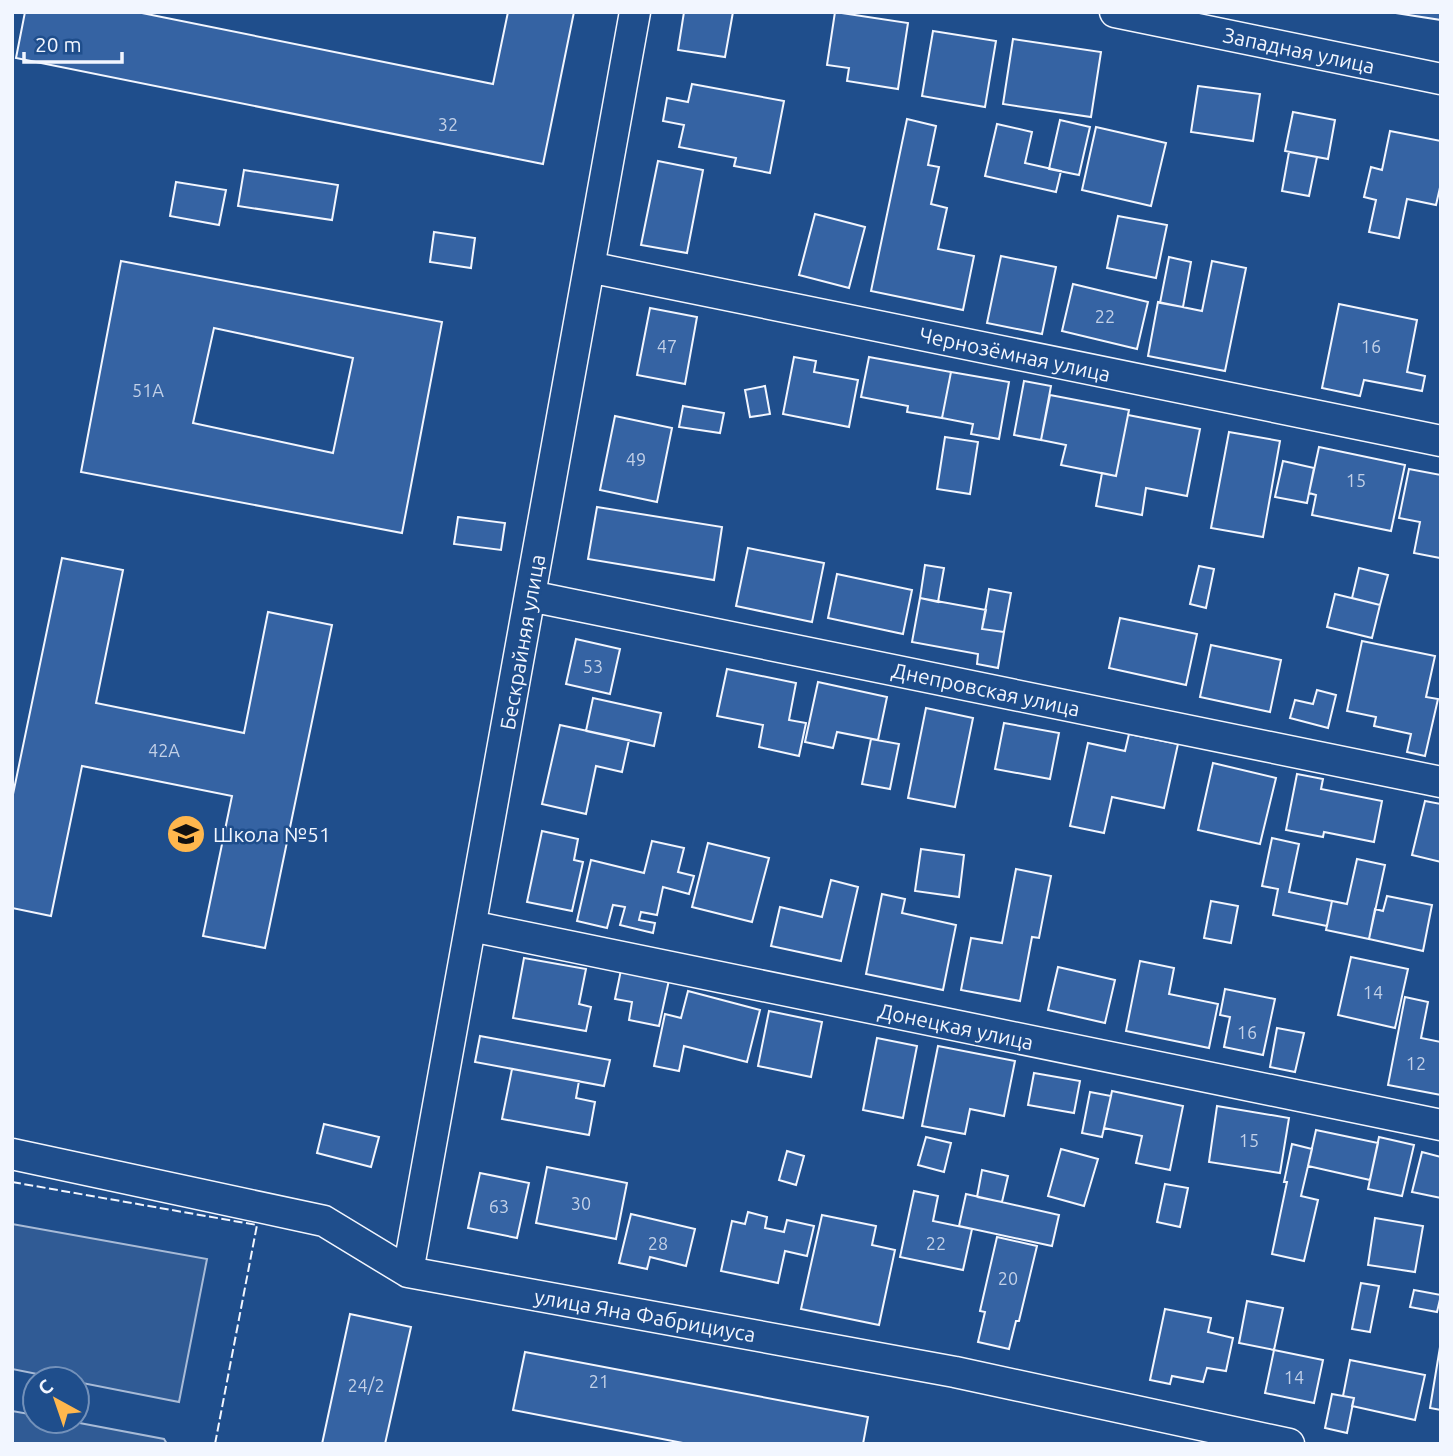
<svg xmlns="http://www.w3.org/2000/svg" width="1453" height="1456" font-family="Ubuntu,sans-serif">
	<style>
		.built { fill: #305b95; stroke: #a8bbd7; stroke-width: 2 }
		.building { fill: #3563a3; stroke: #f2f6ff; stroke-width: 2; fill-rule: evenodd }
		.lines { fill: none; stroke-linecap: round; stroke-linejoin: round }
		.minor-casing { stroke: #f2f6ff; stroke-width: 33 }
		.minor { stroke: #1f4e8c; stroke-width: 30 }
		.fence { stroke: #f2f6ff; stroke-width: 2; stroke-dasharray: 9 3.5; stroke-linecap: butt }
		.labels { text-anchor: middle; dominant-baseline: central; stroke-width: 5; stroke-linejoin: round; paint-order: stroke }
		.number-label { font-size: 18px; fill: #c3d1e8 }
		.street-label { font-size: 21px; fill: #f2f6ff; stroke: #1f4e8c }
		.poi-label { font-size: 21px; fill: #f2f6ff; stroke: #1f4e8c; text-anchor: start }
	</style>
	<rect width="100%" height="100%" fill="#1f4e8c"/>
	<path class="built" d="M12,1224L207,1259L179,1402L77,1382V1379H62L12,1369Z
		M12,1411L35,1415V1421H69L164,1439L167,1444H12Z"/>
	<path class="building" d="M25,12H137L493,84L508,12H574L543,164L16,58Z
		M684,12H733L725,57L678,50Z
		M835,12L908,23L898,89L847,81L849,68L827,65Z
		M1441,12V20L1396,13L1397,12Z
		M933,31L996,41L985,107L922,96Z
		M1013,39L1101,52L1091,117L1003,104Z
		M692,84L784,101L770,173L734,166L736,158L679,147L684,125L663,121L667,98L688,102Z
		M1198,86L1260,94L1253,141L1191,132Z
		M1293,112L1335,120L1328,159L1285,151Z
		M907,119L936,126L928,165L939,167L931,204L947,208L938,249L974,256L963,310L871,291Z
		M1060,120L1090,127L1079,175L1049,169Z
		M997,124L1032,132L1025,163L1061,171L1056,192L985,176Z
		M1096,127L1166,143L1151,206L1082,190Z
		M1390,131L1441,141V183L1436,205L1407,199L1399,238L1369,232L1376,200L1364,197L1371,167L1382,170Z
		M1289,152L1317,157L1309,196L1282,191Z
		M658,161L703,170L687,253L641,245Z
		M244,170L338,185L332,220L238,206Z
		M176,182L226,190L219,225L170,216Z
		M815,214L865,227L849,288L799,275Z
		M1118,216L1167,225L1156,278L1107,268Z
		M434,232L475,238L471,268L430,262Z
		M1001,256L1056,267L1042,334L987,323Z
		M1169,257L1191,262L1183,307L1160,303Z
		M121,261L442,322L402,533L81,472ZM214,328L353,358L333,453L193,423Z
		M1212,261L1246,268L1225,371L1148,356L1158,302L1202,311Z
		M1073,284L1148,302L1137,349L1062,331Z
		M1339,304L1417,320L1407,372L1425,376L1422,391L1364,380L1360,396L1322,388Z
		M650,308L697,317L685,384L637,375Z
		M794,357L816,361L814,372L858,380L849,427L783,414Z
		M869,357L951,372L942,418L907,412L908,406L861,397Z
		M951,372L1009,382L999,439L971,434L973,424L942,418Z
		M1024,381L1051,386L1041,440L1014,435Z
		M765,386L770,414L750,417L745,390Z
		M1050,395L1129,410L1116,476L1061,465L1066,445L1041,440Z
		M683,406L724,413L720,433L679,427Z
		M1128,415L1200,429L1187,496L1146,488L1142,515L1096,506L1102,473L1116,476Z
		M615,416L672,428L657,502L600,490Z
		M1229,432L1280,441L1263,537L1211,528Z
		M945,437L978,442L970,494L937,489Z
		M1319,447L1405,465L1391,531L1312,515L1316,495L1309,493Z
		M1283,461L1314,468L1307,503L1275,497Z
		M1409,469L1441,475L1440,558L1414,553L1420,522L1399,518Z
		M597,507L722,527L714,580L588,559Z
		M458,517L505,523L501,550L454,544Z
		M748,548L824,563L812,622L736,606Z
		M62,558L123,570L96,703L244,733L268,612L332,625L265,948L203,936L232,796L82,766L51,916L12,908V799Z
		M925,565L944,568L938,602L920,598Z
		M1199,566L1214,569L1206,608L1190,604Z
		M1359,568L1388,575L1380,605L1352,598Z
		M837,574L912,590L903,634L828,618Z
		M989,589L1011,593L1004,632L982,629Z
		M1335,594L1380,605L1372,638L1327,627Z
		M920,598L986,610L982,629L1004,632L998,668L977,664L978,654L912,642Z
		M1120,618L1197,634L1186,685L1109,668Z
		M576,639L620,649L610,694L566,684Z
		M1362,641L1435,656L1426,697L1438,699L1425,756L1407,752L1411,734L1374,726L1376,717L1347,711Z
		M1211,645L1281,660L1270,712L1200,697Z
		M727,669L796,683L789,720L806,723L799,756L759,747L763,725L717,716Z
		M818,682L887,697L878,740L837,732L833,748L805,742Z
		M1317,690L1336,695L1328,728L1290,718L1295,700L1313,704Z
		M593,698L661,713L654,746L586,731Z
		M926,708L973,718L955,807L908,798Z
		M1004,723L1059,733L1050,779L995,769Z
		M560,725L629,740L622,772L596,766L586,814L542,804Z
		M1129,734L1178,744L1164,808L1112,797L1104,833L1070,826L1088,743L1125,751Z
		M871,739L899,744L890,789L862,784Z
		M1213,763L1276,778L1260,844L1198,830Z
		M1297,774L1323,779L1321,789L1382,801L1374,842L1324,832L1323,837L1286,830Z
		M1425,801L1441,804V862L1412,855Z
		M542,831L578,839L574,860L583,862L572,911L527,902Z
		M1272,838L1299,844L1289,892L1332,901L1327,926L1273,915L1278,889L1262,886Z
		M652,841L684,848L678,872L694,876L689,894L663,887L657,915L641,912L639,920L655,923L653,933L620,925L625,907L613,905L607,928L577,921L591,860L644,873Z
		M708,843L769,858L752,922L692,907Z
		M921,849L964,855L959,897L915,891Z
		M1357,859L1385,865L1369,939L1326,930L1332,901L1347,904Z
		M1016,869L1051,876L1039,938L1032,937L1020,1001L961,990L971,938L1002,943Z
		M831,880L858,887L841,961L771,946L780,907L822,917Z
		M882,894L905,899L902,913L956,925L943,990L866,974Z
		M1387,896L1432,905L1423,951L1369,939L1375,909L1383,911Z
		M1211,901L1238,906L1231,943L1204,938Z
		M1351,957L1408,969L1395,1028L1338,1015Z
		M524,958L586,969L579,1004L591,1007L586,1031L513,1018Z
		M1140,961L1174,968L1169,994L1218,1004L1209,1048L1126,1031Z
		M1058,967L1115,980L1105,1023L1048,1010Z
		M621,970L669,980L659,1026L629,1020L632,1002L615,999Z
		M1225,989L1275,999L1263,1055L1224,1047L1230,1017L1220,1015Z
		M688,991L760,1010L747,1062L684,1046L679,1071L654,1066L665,1014L681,1018Z
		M1405,997L1428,1002L1421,1038L1441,1042V1095L1388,1085Z
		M769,1011L822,1022L811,1077L758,1066Z
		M1277,1028L1304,1033L1295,1072L1270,1067Z
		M480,1036L610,1060L604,1086L475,1062Z
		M877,1038L917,1046L903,1118L863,1110Z
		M938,1046L1015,1061L1004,1116L970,1109L965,1134L922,1126Z
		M512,1069L579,1081L576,1098L595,1102L589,1135L502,1119Z
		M1034,1073L1080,1081L1074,1113L1028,1105Z
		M1112,1091L1183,1106L1170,1170L1136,1163L1142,1136L1104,1128Z
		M1090,1092L1111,1096L1102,1137L1082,1133Z
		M1217,1106L1289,1118L1280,1173L1209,1162Z
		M324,1124L379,1137L371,1167L317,1153Z
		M1316,1130L1378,1143L1370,1180L1308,1166Z
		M926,1137L951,1143L944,1172L918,1165Z
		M1379,1137L1414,1145L1402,1196L1368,1189Z
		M1292,1144L1312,1149L1301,1196L1318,1200L1304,1261L1272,1254L1287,1182H1284Z
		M1061,1149L1098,1159L1084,1206L1048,1196Z
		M787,1151L804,1156L796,1185L779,1180Z
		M1422,1152L1441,1157V1198L1412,1192Z
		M547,1167L627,1183L616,1239L536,1223Z
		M982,1170L1008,1176L1002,1202L977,1197Z
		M480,1173L529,1183L517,1238L468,1228Z
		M1165,1184L1188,1188L1180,1227L1157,1222Z
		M914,1191L938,1196L933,1221L972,1229L963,1270L900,1257Z
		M966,1194L1059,1215L1052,1246L959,1226Z
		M748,1212L767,1217L765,1228L784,1232L787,1220L814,1226L807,1256L785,1251L778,1283L721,1271L732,1221L745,1224Z
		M631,1214L695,1229L686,1266L650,1257L647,1269L619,1263Z
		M822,1215L876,1226L872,1245L895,1250L879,1325L801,1309Z
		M1375,1218L1423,1226L1415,1272L1368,1265Z
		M997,1237L1037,1246L1019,1321H1016L1009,1349L978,1342L985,1312L980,1311Z
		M1361,1283L1379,1286L1370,1332L1352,1329Z
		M1414,1290L1441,1295L1437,1312L1410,1307Z
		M1247,1301L1283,1308L1274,1350L1239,1343Z
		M1165,1309L1211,1318L1208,1332L1233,1338L1226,1371L1207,1368L1203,1382L1172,1376L1170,1384L1150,1380Z
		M350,1314L411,1327L385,1444H322Z
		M1441,1341V1410L1430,1408Z
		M1274,1350L1323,1360L1314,1403L1265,1393Z
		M525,1352L868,1417L863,1444H688L513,1410Z
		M1350,1360L1425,1375L1415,1420L1352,1406L1354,1398L1343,1396Z
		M1332,1394L1354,1398L1347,1433L1325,1428Z"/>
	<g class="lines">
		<defs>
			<path id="minor" d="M1115,12L1441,79
				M589,267L1441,441
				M530,596L1441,782
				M471,926L1441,1125
				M12,1154L324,1221L408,1272L955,1372L1289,1444
				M408,1272L635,12"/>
		</defs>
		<use href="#minor" class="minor-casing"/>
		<use href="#minor" class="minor"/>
		<path class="fence" d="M12,1182L257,1225L215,1444"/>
	</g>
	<defs>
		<symbol id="school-disc" viewBox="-11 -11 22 22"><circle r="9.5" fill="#ffb74d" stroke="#1f4e8c"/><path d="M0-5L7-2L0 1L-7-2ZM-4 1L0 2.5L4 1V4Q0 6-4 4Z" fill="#111"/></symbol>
	</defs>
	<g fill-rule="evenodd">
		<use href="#school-disc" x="164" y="812" width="44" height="44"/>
	</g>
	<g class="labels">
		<g class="number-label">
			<text x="448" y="124">32</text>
			<text x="1105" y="316">22</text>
			<text x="667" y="346">47</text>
			<text x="1371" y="346">16</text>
			<text x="148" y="390">51А</text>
			<text x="636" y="459">49</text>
			<text x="1356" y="480">15</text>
			<text x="593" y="666">53</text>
			<text x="164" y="750">42А</text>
			<text x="1373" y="992">14</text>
			<text x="1247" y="1032">16</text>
			<text x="1416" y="1063">12</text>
			<text x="1249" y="1140">15</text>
			<text x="581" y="1203">30</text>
			<text x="499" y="1206">63</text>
			<text x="658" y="1243">28</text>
			<text x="936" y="1243">22</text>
			<text x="1008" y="1278">20</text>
			<text x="1294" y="1377">14</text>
			<text x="599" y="1381">21</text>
			<text x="366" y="1385">24/2</text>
		</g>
		<g class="street-label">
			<text transform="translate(1299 50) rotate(12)">Западная улица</text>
			<text transform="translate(1015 354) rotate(12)">Чернозёмная улица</text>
			<text transform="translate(522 642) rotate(-80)">Бескрайняя улица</text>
			<text transform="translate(986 689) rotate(12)">Днепровская улица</text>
			<text transform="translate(956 1026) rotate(12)">Донецкая улица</text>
			<text transform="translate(645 1315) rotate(10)">улица Яна Фабрициуса</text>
		</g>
		<g class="poi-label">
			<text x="213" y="834">Школа №51</text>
		</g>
	</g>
	<rect width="1453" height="1456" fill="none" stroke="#f2f6ff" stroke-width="28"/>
	<g transform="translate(56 1400) rotate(320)"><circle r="33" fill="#1f4e8c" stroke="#7391ba" stroke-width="2"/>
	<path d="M0-5L12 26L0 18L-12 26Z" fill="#ffb74d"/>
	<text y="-10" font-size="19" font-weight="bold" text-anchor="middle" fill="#f2f6ff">С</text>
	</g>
	<path d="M24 52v10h98v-10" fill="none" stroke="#f2f6ff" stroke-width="3.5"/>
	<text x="35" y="52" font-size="21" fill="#f2f6ff" stroke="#1f4e8c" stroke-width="5" paint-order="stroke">20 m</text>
</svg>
